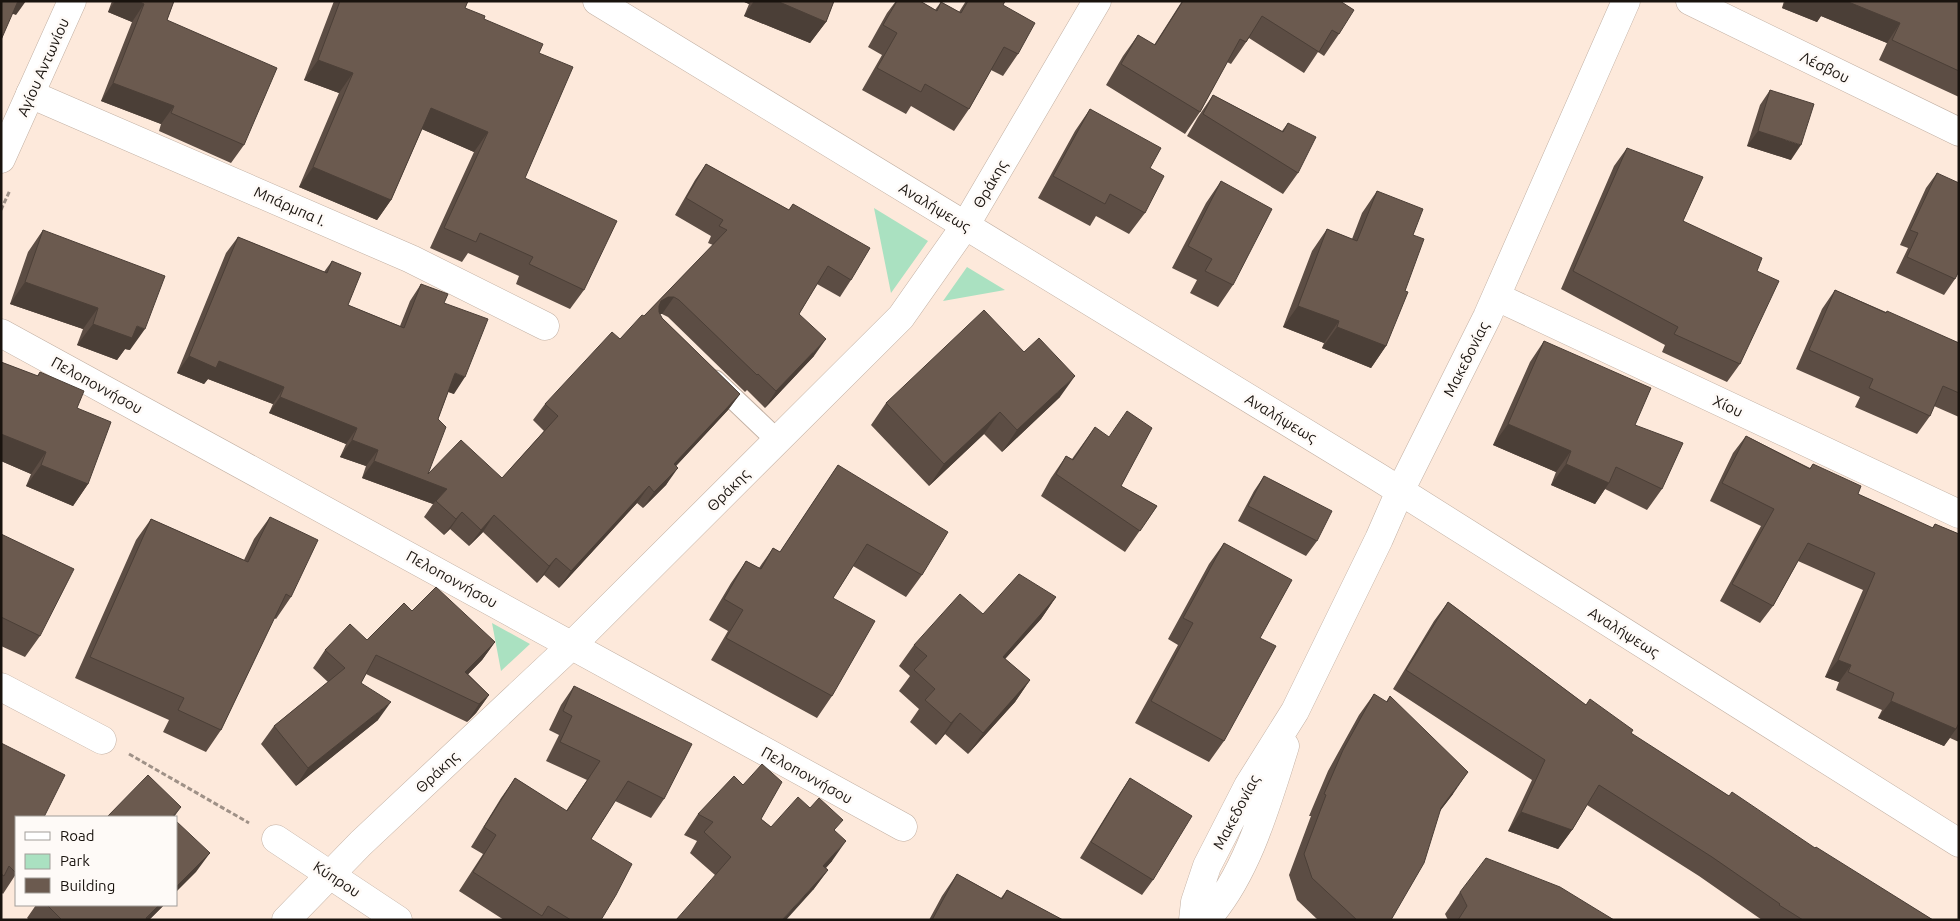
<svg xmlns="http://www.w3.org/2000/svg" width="1960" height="921" font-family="Ubuntu,sans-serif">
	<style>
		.green { fill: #aae1c1 }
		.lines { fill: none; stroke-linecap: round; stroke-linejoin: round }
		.service-casing { stroke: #c2b0a3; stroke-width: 23 }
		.minor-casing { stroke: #c2b0a3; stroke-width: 29 }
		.tertiary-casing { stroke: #c2b0a3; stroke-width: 29 }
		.path { stroke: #9f9187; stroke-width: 3; stroke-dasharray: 5 2.5; stroke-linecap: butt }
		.service { stroke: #fff; stroke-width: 21 }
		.minor { stroke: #fff; stroke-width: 28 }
		.tertiary { stroke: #fff; stroke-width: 28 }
		.wall { fill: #5c4d44 }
		.shaded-wall { fill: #4b3f37 }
		.building { fill: #6b5a4f; stroke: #4b3f37 }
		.labels { text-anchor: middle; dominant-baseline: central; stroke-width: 5; stroke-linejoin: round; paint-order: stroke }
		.street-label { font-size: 15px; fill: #19130e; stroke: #fefaf7 }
	</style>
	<rect width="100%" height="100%" fill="#fde9db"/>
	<path class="green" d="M874,208L928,241L891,293Z
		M967,267L1005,290L943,301Z
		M492,623L530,644L501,671Z"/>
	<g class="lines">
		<defs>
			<path id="service" d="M715,381L778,441"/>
			<path id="minor" d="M1690,1L1959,132
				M30,94L411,259L545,326
				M1497,297L1959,514
				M1,333L903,827
				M1,687L102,740
				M276,839L398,920
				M286,920L361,843L572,645L901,317L965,226L1097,1"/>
			<path id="tertiary" d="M597,1L1378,477L1959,843
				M1,159L72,1
				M1193,920L1195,902L1207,866L1248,786L1295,711L1379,539L1400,491L1487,317L1626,1
				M1206,920C1247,875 1267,803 1285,746"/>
		</defs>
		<use href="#service" class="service-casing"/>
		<use href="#minor" class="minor-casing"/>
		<use href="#tertiary" class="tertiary-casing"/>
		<path class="path" d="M1,210L10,190
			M129,754L249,823"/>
		<use href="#service" class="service"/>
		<use href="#minor" class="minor"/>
		<use href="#tertiary" class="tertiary"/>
	</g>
	<path class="wall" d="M112,1H174L167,20L244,145L231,163L159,131L161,124L101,101L132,22L108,12Z
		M334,1H468L465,8L539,53L525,178L584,290L570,309L516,284L519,276L468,253L462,262L430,248L474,152L422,129L391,200L377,220L299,187L339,93L304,80Z
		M742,1H834L826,22L810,43L744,16L749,4Z
		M896,1H920L935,10L941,2L959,12L966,1H1005L1003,5L1018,54L1003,76L991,70L969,109L954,131L911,106L906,114L862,90L882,55L868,47L887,13Z
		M1182,1H1340L1339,34L1324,56L1318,52L1304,73L1249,38L1231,64L1227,62L1200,112L1185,134L1106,85L1123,56L1138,35L1154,45Z
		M1784,1H1959V97L1879,60L1887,43L1821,16L1817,22L1782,8Z
		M1770,90L1791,160L1747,146L1760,105Z
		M1213,95L1282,131L1288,123L1298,173L1283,194L1187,136L1198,117Z
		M1090,109L1150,168L1145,213L1129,234L1096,216L1090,226L1038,198L1075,131Z
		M1627,148L1683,221L1757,271L1740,364L1727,382L1662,352L1665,345L1561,289L1614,166Z
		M706,164L789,210L793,204L851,280L840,297L817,284L799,314L814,356L765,408L747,390L745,392L668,317L662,314H659L662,318L740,394L728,410L676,466L666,485L643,508L637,503L559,588L544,575L537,583L483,532L469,546L450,529L444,535L424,517L433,504L362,478L366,466L340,457L346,444L269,413L273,404L208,379L204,384L177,373L226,253L238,237L324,272L332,261L348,305L400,326L410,301L421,284L444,303L454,394L448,392L438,419L428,474L502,478L544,431L533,420L545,404L620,339L644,316L713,245L708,243L711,236L675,215L695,180Z
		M1937,173L1955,279L1944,295L1896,273L1908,248L1900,245L1926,188Z
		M1221,181L1233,285L1218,307L1190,293L1197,280L1172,268L1206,203Z
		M1377,191L1413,235L1405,291L1386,346L1371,368L1322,348L1324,343L1283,327L1312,251L1327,229L1352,239L1362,213Z
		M43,230L130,350L125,349L117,360L77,345L83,329L10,304L28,252Z
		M1835,290L1886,312L1959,343V417L1934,406L1930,416L1917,434L1855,407L1860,397L1796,369L1822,309Z
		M1544,341L1635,425L1662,489L1647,510L1605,489L1595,504L1551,485L1556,472L1493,445L1530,362Z
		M1024,352L1060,397L1002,452L984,434L929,486L871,425L886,403Z
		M1,362L37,376L40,372L77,408L88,484L73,506L26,486L31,474L1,461Z
		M1095,427L1121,486L1157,506L1125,552L1041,496L1051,478L1066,456L1072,459Z
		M1746,436L1810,468L1813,464L1858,494L1932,528L1935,524L1959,534V742L1950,738L1944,746L1878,718L1882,710L1836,690L1839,682L1825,677L1863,590L1798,561L1773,606L1760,623L1720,601L1761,526L1710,501L1733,453Z
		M838,465L922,575L906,597L853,566L833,598L832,696L817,718L711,660L728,631L709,620L731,583L746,561L759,568L773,548L780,552Z
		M1264,476L1317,541L1306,556L1238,521L1254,491Z
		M270,517L291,597L276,619L274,618L221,730L206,752L163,732L169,720L75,678L136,540L151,519L244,560L254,539Z
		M1,534L40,636L25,657L1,646Z
		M1224,543V741L1209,762L1135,723L1178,645L1168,639L1209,564Z
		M1056,597L1041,619L1005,659L1030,680L1015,702L968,754L945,734L936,745L910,722L919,709L899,691L910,676L899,666L914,645L983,614Z
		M1448,602L1586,705L1729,796L1933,920H1762L1699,876L1587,805L1572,830L1558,849L1508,831L1532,780L1393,689L1434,621Z
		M412,611L495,642L482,660L468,674L489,695L476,713L467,722L366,674L361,683L378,720L296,786L261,744L274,726L328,682L313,668L325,650L367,640Z
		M574,686L664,799L651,818L615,801L591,839L601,920H504L459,891L483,854L471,847L501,798L515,778L566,811L587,780L546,761L559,735L549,730L561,705Z
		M1374,694L1386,702L1390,696L1453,794L1440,811L1391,920H1318L1297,900L1289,875L1311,816H1309L1328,771L1359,715Z
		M1,743L16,817V874L3,894L1,892Z
		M1130,778L1153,880L1142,895L1080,858L1120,793Z
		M698,814L761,819L771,827L835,831L832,861L826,868L828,870L813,890L715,875L690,853L697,841L684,835Z
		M957,874L1001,898L1007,890L1063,920H929L942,896Z
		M1460,892L1614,920H1448L1445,914Z
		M36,905H164L149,920H29L27,918Z"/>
	<path class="shaded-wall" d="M15,1H26L16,15L8,12Z
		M115,1H138L144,4L132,22L108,12Z
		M742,1H751L749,4Z
		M754,1H777L826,22L810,43L744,16Z
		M1786,1H1846L1900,23L1887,43L1821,16L1817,22L1782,8Z
		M318,60L353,73L339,93L304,80Z
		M113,83L174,106L161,124L101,101Z
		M431,108L488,132L474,152L417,127Z
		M1758,131L1801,145L1791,160L1747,146Z
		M313,167L391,200L377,220L299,187Z
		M25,282L98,308L83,329L10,304Z
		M668,297H674L662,314H656L650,318L661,301Z
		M1298,306L1339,321L1324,343L1283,327Z
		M93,324L137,326L145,329L130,350L125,349L117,360L77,345Z
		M1337,327L1386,346L1371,368L1322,348Z
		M826,339L814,356L765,408L776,391Z
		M189,356L219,361L284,387L273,404L208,379L204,384L177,373Z
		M455,373L465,377L454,394L444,390Z
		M1075,376L1060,397L1002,452L1017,430Z
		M740,394L728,410L662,481L674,464Z
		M280,397L357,428L346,444L269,413Z
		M1000,412L984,434L929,486L944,464Z
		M1508,424L1571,451L1556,472L1493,445Z
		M1,434L46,452L31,474L1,461Z
		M352,440L378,450L366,466L340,457Z
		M374,461L447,489L433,504L362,478Z
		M1566,464L1609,483L1595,504L1551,485Z
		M41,465L88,484L73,506L26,486Z
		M678,468L666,485L643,508L654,492Z
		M649,486L637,503L559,588L571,571Z
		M462,512L450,529L444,535L456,519Z
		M494,515L483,532L469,546L481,530Z
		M556,558L544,575L537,583L549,566Z
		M1056,597L1041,619L988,678L1003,657Z
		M495,642L482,660L453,690L465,672Z
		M1838,660L1851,665L1839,682L1825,677Z
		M1030,680L1015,702L968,754L983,733Z
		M489,695L476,713L467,722L479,704Z
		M1891,701L1956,729L1944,746L1878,718Z
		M391,702L378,720L296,786L308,768Z
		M960,713L945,734L936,745L951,723Z
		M1468,772L1453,794L1426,829L1441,808Z
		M181,807L174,817H172Z
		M1521,812L1572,830L1558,849L1508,831Z
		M846,841L832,861L809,886L823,866Z
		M210,853L196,872L176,892V887Z
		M828,870L813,890L786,920H782Z
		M159,905H164L149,920H145Z"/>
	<path class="building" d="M1,1H18L1,40Z
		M138,1H174L167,20L277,68L244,145L171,113L174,106L113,83L144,4Z
		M340,1H468L465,8L485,16L484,19L543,44L539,53L573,67L525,178L617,221L584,290L529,264L533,257L480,233L476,242L444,228L488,132L431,108L391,200L313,167L353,73L318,60Z
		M777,1H834L826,22Z
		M897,1H920L937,11L941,2L961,13L968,1H1005L1003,5L1035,23L1018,54L1004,47L969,109L925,84L921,92L877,68L897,33L883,25Z
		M1183,1H1340L1354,10L1339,34L1332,30L1319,52L1262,16L1246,42L1240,39L1200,112L1121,64L1138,35L1155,45Z
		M1846,1H1959V71L1892,40L1900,23Z
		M1770,90L1814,104L1801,145L1758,131Z
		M1213,95L1283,132L1288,123L1316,137L1298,173L1203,114Z
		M1090,109L1161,148L1150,168L1164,176L1145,213L1110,194L1105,204L1053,176Z
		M1627,148L1703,177L1683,221L1762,258L1757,271L1779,281L1740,364L1674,334L1678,327L1573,271Z
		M706,164L789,210L793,204L870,248L851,280L828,266L799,314L826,339L776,391L758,374L757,375L679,300L674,297H668L661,301L659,306V312L662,318L740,394L674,464L678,468L654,492L649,486L571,571L556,558L549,566L494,515L481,530L462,512L456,519L436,501L447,489L374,461L378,450L352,440L357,428L280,397L284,387L219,361L216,368L189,356L238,237L327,273L332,261L361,273L348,305L404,328L421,284L448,294L444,303L488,319L465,377L455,373L438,419L446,427L428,474L461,440L502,478L558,416L545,404L612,332L620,339L642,315L644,316L727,230L719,226L723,220L686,198Z
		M1937,173L1959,183V271L1955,279L1907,257L1918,233L1910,230Z
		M1221,181L1272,209L1233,285L1205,271L1212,259L1188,246Z
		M1377,191L1423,209L1413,235L1424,239L1405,291L1408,292L1386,346L1337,327L1339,321L1298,306L1327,229L1357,241Z
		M43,230L165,276L145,329L137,326L132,338L93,324L98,308L25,282Z
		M1835,290L1886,313L1887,311L1959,343V393L1943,386L1930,416L1869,388L1873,379L1809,350Z
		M984,310L1024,352L1039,338L1075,376L1017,430L1000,412L944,464L886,403Z
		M1544,341L1651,388L1635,425L1683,443L1662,489L1616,467L1609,483L1566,464L1571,451L1508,424Z
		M1,362L38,376L40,372L84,391L77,408L111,422L88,484L41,465L46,452L1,434Z
		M1127,411L1152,428L1121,486L1157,506L1140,531L1056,474L1066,456L1073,460L1095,427L1109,437Z
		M1746,436L1810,469L1813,464L1861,486L1858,494L1933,528L1935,524L1959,534V723L1956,729L1891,701L1894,693L1848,672L1851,665L1838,660L1875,573L1808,543L1773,606L1732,584L1774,509L1722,483Z
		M838,465L948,532L922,575L867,544L833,598L875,621L832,696L726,638L743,610L724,599L746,561L761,569L773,548L780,552Z
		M1264,476L1332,511L1317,541L1248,506Z
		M270,517L318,540L291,597L286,594L221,730L178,710L184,698L90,657L151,519L248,562Z
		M1,534L74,569L40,636L1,617Z
		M1224,543L1292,580L1260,638L1276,646L1224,741L1151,701L1193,623L1183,618Z
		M1019,574L1056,597L1003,657L1030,680L983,733L960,713L951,723L925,700L935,689L914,670L927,656L914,645L960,594L983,614Z
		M436,587L495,642L465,672L489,695L479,704L376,655L361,683L391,702L308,768L274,726L345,668L325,650L350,624L367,640L404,603L412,611Z
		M1448,602L1586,705L1590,699L1633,730L1631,733L1729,796L1732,792L1815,848L1816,847L1933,920H1803L1779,905L1780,904L1712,857L1599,785L1572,830L1521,812L1545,760L1406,670Z
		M574,686L692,744L664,799L628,781L591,839L632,864L616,895L601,920H571L548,906L542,916L473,872L496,835L484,827L515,778L567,811L600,761L560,742L572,716L563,711Z
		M1374,694L1387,702L1390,696L1468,772L1441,808L1424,863L1391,920H1357L1312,878L1304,854L1326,795L1324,794L1343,750Z
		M1,743L65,775L44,817H16V873L9,866L4,876L1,874Z
		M762,764L782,782L761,819L771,827L798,797L810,808L819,798L843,820L834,830L846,841L823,866L828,870L782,920H676L731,857L704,832L713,822L698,814L734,776L743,785Z
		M148,775L181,807L172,817H107Z
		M1130,778L1192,816L1153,880L1091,842Z
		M176,821L210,853L176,887Z
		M1486,858L1560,887L1614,920H1458L1467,906L1460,892Z
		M957,874L1002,899L1007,890L1063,920H932Z
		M47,905H159L146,918L147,920H62Z"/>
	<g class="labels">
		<g class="street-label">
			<text transform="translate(43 67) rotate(-66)">Αγίου Αντωνίου</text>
			<text transform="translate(1825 67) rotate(26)">Λέσβου</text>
			<text transform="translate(990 184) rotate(-60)">Θράκης</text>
			<text transform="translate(290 206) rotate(24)">Μπάρμπα Ι.</text>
			<text transform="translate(935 207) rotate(31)">Αναλήψεως</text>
			<text transform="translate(1466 359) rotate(-63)">Μακεδονίας</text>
			<text transform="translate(97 385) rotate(29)">Πελοποννήσου</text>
			<text transform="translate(1728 406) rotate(25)">Χίου</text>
			<text transform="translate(1281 418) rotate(31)">Αναλήψεως</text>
			<text transform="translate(728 490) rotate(-45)">Θράκης</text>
			<text transform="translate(452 579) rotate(29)">Πελοποννήσου</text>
			<text transform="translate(1624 632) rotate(32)">Αναλήψεως</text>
			<text transform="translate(437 772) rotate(-43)">Θράκης</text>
			<text transform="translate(807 775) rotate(29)">Πελοποννήσου</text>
			<text transform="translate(1236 812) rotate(-62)">Μακεδονίας</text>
			<text transform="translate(337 879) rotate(33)">Κύπρου</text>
		</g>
	</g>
	<rect width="1960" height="921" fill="none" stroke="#19130e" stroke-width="5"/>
	<rect x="15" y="816" width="162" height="90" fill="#fefaf7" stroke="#a29e9a"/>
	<rect x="25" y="832" width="25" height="8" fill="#ffffff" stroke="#a29e9a"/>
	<text x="60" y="841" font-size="15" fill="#19130e">Road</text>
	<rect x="25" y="854" width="25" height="15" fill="#aae1c1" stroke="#a29e9a"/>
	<text x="60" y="866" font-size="15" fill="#19130e">Park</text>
	<rect x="25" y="878" width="25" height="15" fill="#6b5a4f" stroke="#a29e9a"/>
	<text x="60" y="891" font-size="15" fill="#19130e">Building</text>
</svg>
